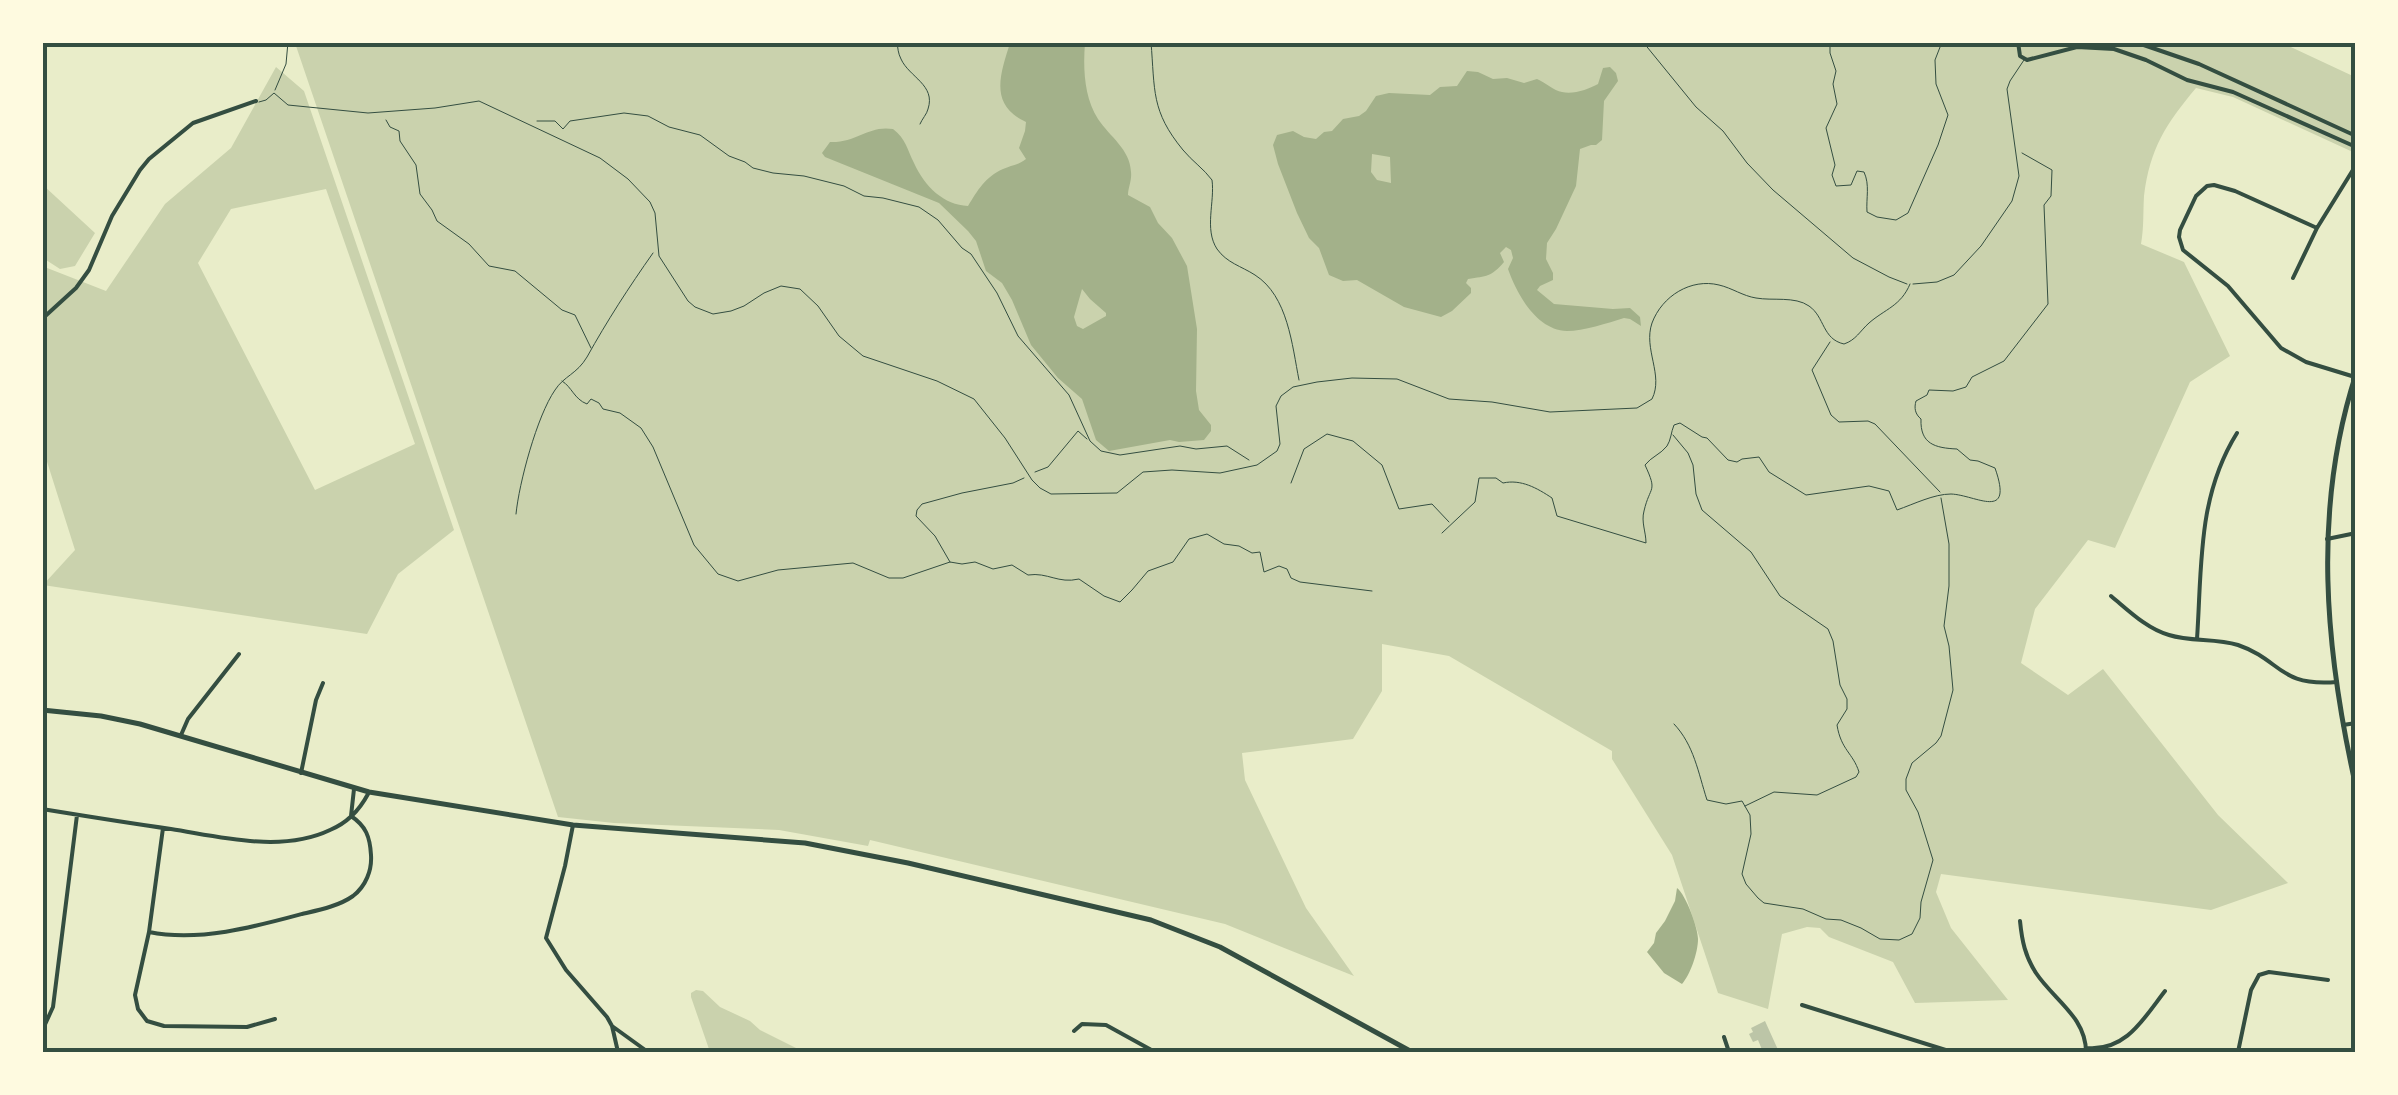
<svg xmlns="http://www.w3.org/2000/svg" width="2398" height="1095" font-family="'DM Sans',sans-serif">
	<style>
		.green { fill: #cad2ad; fill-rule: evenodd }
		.water { fill: #a3b18a; fill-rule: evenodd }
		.building { fill: #bcc5a7 }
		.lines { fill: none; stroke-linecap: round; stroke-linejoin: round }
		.path { stroke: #344e41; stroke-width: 1 }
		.service { stroke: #344e41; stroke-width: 1 }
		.minor { stroke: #344e41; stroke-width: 4 }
		.secondary { stroke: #344e41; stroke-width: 5 }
		.primary { stroke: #344e41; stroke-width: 5 }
		.neatline { fill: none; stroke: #344e41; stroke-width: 4 }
	</style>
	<rect width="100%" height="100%" fill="#e9edc9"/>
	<path class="green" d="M295,43H2282L2355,77V153L2233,97L2196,88C2166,124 2150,148 2144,196C2143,212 2144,228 2141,244L2184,262L2230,356L2190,382L2115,548L2088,540L2035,609L2021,663L2068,695L2103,669L2218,815L2288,883L2211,910L1941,874L1936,892L1951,928L2008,1000L1915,1003L1893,962L1829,937L1820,928L1807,927L1782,934L1768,1009L1718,993L1672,855L1612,759V751L1449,656L1382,644V691L1353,739L1242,753L1245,780L1306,908L1354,976L1225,924L870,840L868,846L779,830L614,823L558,817Z
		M276,67L304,91L454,530L398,574L367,634L43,585L75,550L43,449L42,266L106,291L165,204L231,148ZM326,189L415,444L315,490L198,263L231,209Z
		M43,185L95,233L75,266L60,269L43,258Z
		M696,990L703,991L720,1007L750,1021L760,1030L804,1052H710L691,997V993Z"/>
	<path class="water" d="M1010,43H1085C1083,68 1084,97 1098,119C1110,137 1130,149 1131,172C1132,180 1128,188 1128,195L1150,207L1158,223L1172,238L1187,266L1197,329L1196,391L1199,410L1211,425V431L1204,440L1179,442L1170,440L1109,451L1096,440L1082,399L1058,378L1031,345L1012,300L1002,283L986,271L976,241L968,231L939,203L825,157L822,153L830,142C857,143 868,125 893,129C906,139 907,149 914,163C925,187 944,205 968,206C978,190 985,177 1003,169C1012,165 1019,165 1026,159L1019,148L1025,131L1026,122C989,105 1000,75 1010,43ZM1082,289L1090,299L1106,313V316L1083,329L1077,326L1074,317Z
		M1610,67L1616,73L1618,81L1604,101L1602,140L1596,145H1591L1580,149L1576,186L1556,229L1547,243L1546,259L1553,273V280L1540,286L1537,290L1554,304L1613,309L1630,308L1640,317L1641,326L1630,319L1624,318C1608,323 1583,331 1567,331C1536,330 1517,294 1508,269L1513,258L1511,250L1506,247L1500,253L1504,262C1491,277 1487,276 1468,279L1466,283L1471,288V293L1452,311L1441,317L1404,307L1357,280L1343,281L1329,275L1319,248L1309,238L1297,213L1278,164L1273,145L1277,135L1293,131L1304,137L1316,139L1324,132L1332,131L1343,119L1359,116L1366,111L1376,96L1389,93L1430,95L1440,87L1457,86L1467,71L1478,72L1493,79L1507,78L1524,83L1537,79C1545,82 1554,91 1562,92C1573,95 1589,89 1598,84L1603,68ZM1372,154L1390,157L1391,183L1377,180L1371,172Z
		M1677,888C1686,895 1698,928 1698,939C1698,953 1690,975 1682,984L1664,973L1647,952L1654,943L1656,933L1665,921L1675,901Z"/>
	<path class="building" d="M1765,1021L1779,1052H1763L1758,1040L1753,1042L1749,1034L1753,1032L1751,1028Z"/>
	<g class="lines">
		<path class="path" d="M897,42C898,49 898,53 901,59C909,77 936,85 928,109C927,114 922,119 920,124
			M1151,42C1155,91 1151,111 1183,150C1192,161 1204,169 1212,180C1215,202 1204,229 1217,249C1227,263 1241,266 1255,275C1288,296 1292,345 1299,380
			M1830,42V53L1836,71L1833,84L1837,104L1826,128L1835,165L1832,175L1836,186L1851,185L1857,171L1864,172C1870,185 1866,198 1867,212L1877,217L1896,220L1908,213L1938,145L1948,115L1936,84L1935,60L1942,42
			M386,120L390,127L399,131L400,141L416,165L420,194L432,210L437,221L469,244L489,266L515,271L562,310L575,315L591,348
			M537,121H555L563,129L570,121L624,113L648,116L669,127L700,135L729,156L745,162L753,168L773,173L804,176L844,186L864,196L883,198L919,207L938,220L962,248L971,254L997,293L1018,336L1069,395L1090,441L1101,451L1120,455L1180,446L1196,449L1227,446L1249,460
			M1830,342L1812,370L1831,415L1839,422L1868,421L1875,424L1940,492
			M562,381C572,387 574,399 587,404L591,399L599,403L603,409L620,413L641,428L653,447L694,545L718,574L738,581L778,570L853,563L889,578H903L950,562L962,564L975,562L993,569L1012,565L1028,575C1048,572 1058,584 1079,579L1104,596L1120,602L1132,590L1148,571L1173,562L1189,539L1207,534L1224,544L1239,546L1252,553L1260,552L1264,572L1279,566L1287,569L1291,578L1300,582L1372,591
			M1673,435L1688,453L1693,465L1696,494L1702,510L1751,552L1780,596L1828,629L1833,641L1840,685L1847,699V709L1837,725C1841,750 1853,753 1859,772L1856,777L1817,795L1774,792L1745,806
			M1035,472L1048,467L1078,431L1087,439
			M1291,483L1304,449L1327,434L1353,441L1382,465L1399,509L1432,504L1449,522
			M516,514C519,483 537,416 555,390C564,376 577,374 587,357C607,321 629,287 653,253
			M1442,533L1475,502L1479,478H1496L1503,483C1521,479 1537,488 1552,498L1557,516L1646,543C1646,532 1641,522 1644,511C1650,485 1658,493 1645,465C1651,457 1661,454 1667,446C1671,440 1671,432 1674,425L1680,423L1702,437L1707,438L1728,460L1737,462L1742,459L1759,457L1769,472L1806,495L1869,486L1889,491L1897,510C1914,504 1934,494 1951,494C1976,495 2014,522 1995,468L1978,461L1970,460L1957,449C1935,448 1920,444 1921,419C1915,414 1914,408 1916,401L1927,395L1929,390L1953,391L1966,387L1972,377L2004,361L2048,304L2044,205L2051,196L2052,170L2022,153
			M950,562L935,536L916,516L917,510L922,504L962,493L1013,483L1024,478
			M1674,724C1694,745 1698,772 1707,800L1726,804L1742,801L1750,815L1751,834L1742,874L1746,884L1758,898L1764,903L1803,909L1826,919L1841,920L1861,928L1880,939L1899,940L1912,934L1920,918L1921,902L1933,860L1918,812L1906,790V779L1912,763L1936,743L1941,736L1953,690L1949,646L1944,626L1949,586V544L1941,498"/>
		<path class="service" d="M1643,42L1696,107L1723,131L1747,163L1773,190L1853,258L1889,277L1907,284
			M275,90L286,64L288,42
			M259,102L266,100L274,93L288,105L368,113L435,108L479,101L600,158L628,179L650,202L655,213L659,256L688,301L695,307L713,314L731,311L744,306L764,293L781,286L800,289L818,306L839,336L863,356L937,381L974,399L1005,438L1032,480L1040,488L1051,494L1117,493L1143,472L1172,470L1220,473L1257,465L1277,451L1280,444L1276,406L1281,396L1293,387L1317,382L1352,378L1397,379L1449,399L1492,402L1550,412L1637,408L1652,399C1664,375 1643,349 1652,323C1662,296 1691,278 1719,285C1732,288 1743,296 1756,298C1772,301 1795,296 1809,306C1825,317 1822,339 1844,344C1856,340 1860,331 1869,323C1885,309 1901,306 1910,284
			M1913,284L1937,282L1954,275L1981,246L2012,201L2019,176L2007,89L2010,81L2024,60"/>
		<path class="minor" d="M2018,42L2020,56L2027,60L2077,47L2114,49L2146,60L2187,80L2233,92L2356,147
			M2135,42L2199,64L2356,136
			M2317,228L2235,191L2214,185L2207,186L2196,196L2180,230L2179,237L2183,250L2228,286L2281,348L2306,362L2355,377
			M2293,278L2317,228L2356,165
			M42,319L76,288L89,270L112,216L140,170L149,159L193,123L256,101
			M2327,539L2356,533
			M2111,596C2128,610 2147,629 2169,635C2191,642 2215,638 2238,645C2282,660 2278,687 2337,682
			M2197,639C2202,567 2197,497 2237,433
			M2343,725L2356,723
			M181,735L188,719L239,654
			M301,773L316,700L323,683
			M42,809C85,816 128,823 171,829C222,837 282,853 330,830C347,823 360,809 368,794
			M351,816L354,789
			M573,825L565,866L546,938L566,970L607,1017L612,1026L618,1052
			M163,828L149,932C199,942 254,927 302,914C319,910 339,906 353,896C366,886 372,870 371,855C370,837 366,826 351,816
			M2020,921C2022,941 2025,956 2036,973C2054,1000 2086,1017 2086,1052
			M149,932L135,995L138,1009L147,1021L164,1026L247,1027L275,1019
			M1802,1005L1952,1052
			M612,1026L648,1052
			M42,1031L53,1007L77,815
			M1074,1031L1082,1024L1106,1025L1155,1052
			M1724,1037L1729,1052
			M2086,1048C2126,1052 2144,1018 2165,991
			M2238,1052L2251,990L2259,975L2269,972L2328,980"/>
		<path class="secondary" d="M42,710L101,716L140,724L369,792L573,825L805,843L908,863L1151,920L1220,947L1412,1052"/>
		<path class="primary" d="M2356,374C2312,509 2325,650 2356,787"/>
	</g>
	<rect width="2398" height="1095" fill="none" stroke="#fefae0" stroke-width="90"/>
	<rect x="45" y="45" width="2308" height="1005" class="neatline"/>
</svg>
